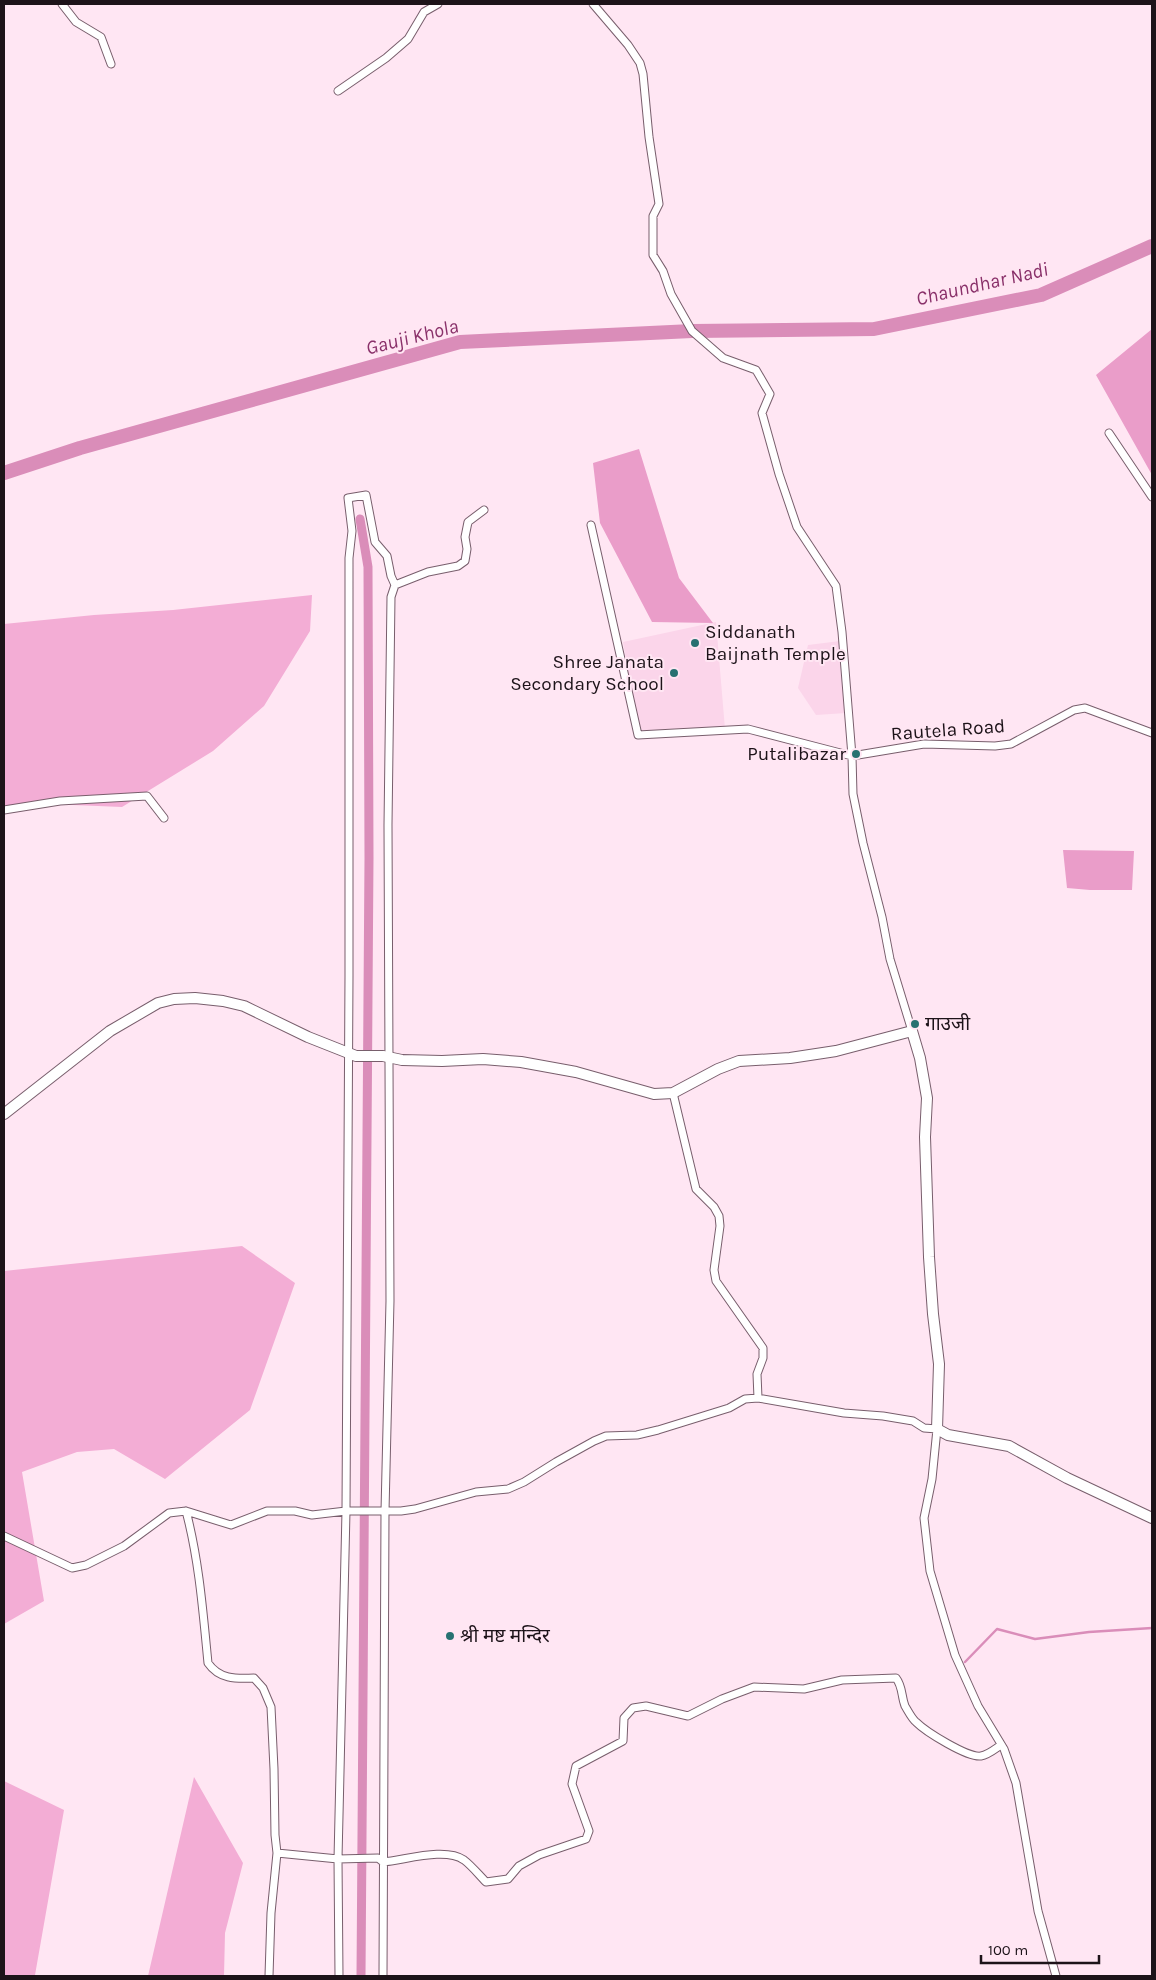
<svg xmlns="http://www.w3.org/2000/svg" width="1156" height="1980" font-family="Karla,'Noto Sans Devanagari',sans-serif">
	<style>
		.built { fill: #fbd5ea }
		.green { fill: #f3add5 }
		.forest { fill: #ea9dc9 }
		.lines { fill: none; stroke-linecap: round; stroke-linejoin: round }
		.stream { stroke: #da8db9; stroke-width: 2.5 }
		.canal { stroke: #da8db9; stroke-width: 9 }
		.river { stroke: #da8db9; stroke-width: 14 }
		.street-casing { stroke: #785e6c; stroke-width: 9 }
		.secondary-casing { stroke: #785e6c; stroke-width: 12 }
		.street { stroke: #fff; stroke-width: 7 }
		.secondary { stroke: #fff; stroke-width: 10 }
		.poi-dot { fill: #277171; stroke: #ffe6f3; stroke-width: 2 }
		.labels { text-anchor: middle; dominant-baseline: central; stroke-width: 4; stroke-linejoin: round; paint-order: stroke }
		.poi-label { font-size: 19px; fill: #1d1319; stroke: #ffe6f3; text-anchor: start }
		.street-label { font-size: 19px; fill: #1d1319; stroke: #ffe6f3 }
		.water-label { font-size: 20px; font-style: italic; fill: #8a316a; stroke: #ffe6f3 }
	</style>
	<rect width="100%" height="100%" fill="#ffe6f3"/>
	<path class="built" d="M716,622L725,729L639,734L623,642Z
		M840,641L846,713L816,715L798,688L808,645Z"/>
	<path class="green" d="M312,595L310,631L264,706L213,751L122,807L24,803L4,809V624L94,615L173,610Z
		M242,1246L295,1283L250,1410L165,1479L114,1449L77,1452L22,1472L44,1601L4,1624V1271Z
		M194,1777L243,1863L225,1933L224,1976H148Z
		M4,1781L64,1810L35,1975L38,1976H4Z"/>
	<path class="forest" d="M1152,329V475L1096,375Z
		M639,449L679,578L713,623L652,622L600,523L593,463Z
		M1063,850L1134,851L1132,890H1090L1067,888Z"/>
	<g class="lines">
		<path class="stream" d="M965,1662L997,1629L1035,1639L1089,1632L1152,1628"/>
		<path class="canal" d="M360,519L368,567L369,858L361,1976"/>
		<path class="river" d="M4,473L80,448L460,342L692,331L874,329L1041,295L1152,246"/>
		<defs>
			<path id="street" d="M62,4L76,22L101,37L111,64
				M593,4L628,45L640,63L643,74L649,137L659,204L653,216V255L663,271L671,294L692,331L723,358L756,370L770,394L762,413L779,474L797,527L836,586L842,632L852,756L853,794L863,843L882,917L890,959L912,1031
				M338,91L386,58L408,39L424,12L438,4
				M1109,433L1152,497
				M591,525L638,735L748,729L852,756L924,744L995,746L1011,744L1074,710L1085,708L1152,733
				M4,810L60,801L147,796L164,818
				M673,1093L696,1189L714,1207L719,1216L720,1226L714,1270L716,1281L763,1348V1358L757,1374L758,1398
				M186,1511C199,1560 203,1612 208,1663C219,1679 235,1679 254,1678L263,1688L271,1707L274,1769L275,1835L277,1853L338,1859L378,1858L383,1862C406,1860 445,1847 464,1860C472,1866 479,1875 486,1882L508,1879L519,1866L539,1855L586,1839L589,1831L572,1784L576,1766L623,1741L624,1718L633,1708L646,1706L688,1716L722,1699L754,1687L804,1689L842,1680L896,1678C903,1687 901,1696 905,1706C908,1711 912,1719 916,1722C926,1732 968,1758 981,1756C988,1755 995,1749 1001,1745
				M4,1536L72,1568L86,1565L124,1546L169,1513L186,1511L231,1525L267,1511H295L312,1515L346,1511H401L415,1509L476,1492L508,1489L524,1482L556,1462L594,1441L606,1436L637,1435L658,1430L729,1408L745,1399L758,1398L844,1413L883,1416L913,1421L924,1428L937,1429L932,1479L924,1518L930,1571L955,1655L978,1706L1004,1749L1016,1783L1038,1911L1056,1976
				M269,1976L271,1913L277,1853
				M339,1976L338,1859L346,1511L349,976V558L352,531L348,498L366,495L375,542L387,556L391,576L395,585
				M383,1976L385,1511L390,1301L388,825L391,597L395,585L428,572L458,566L465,561L467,549L465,537L468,522L484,510"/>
			<path id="secondary" d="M4,1114L110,1031L158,1003L174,999L195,998L223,1001L244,1006L308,1037L356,1056H383L402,1060L442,1061L483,1059L521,1062L576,1072L654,1094L673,1093L718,1069L739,1061L790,1058L836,1051L912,1031L920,1058L927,1098L925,1137L929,1257L933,1314L939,1364L937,1429L948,1435L1009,1446L1067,1478L1152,1518"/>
		</defs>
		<use href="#street" class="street-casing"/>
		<use href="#secondary" class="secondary-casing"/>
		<use href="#street" class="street"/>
		<use href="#secondary" class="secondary"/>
	</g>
	<g class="poi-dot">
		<circle cx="695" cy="643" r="5"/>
		<circle cx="674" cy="673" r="5"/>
		<circle cx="856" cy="754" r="5"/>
		<circle cx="915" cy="1024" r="5"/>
		<circle cx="450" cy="1636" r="5"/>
	</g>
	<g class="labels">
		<g class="poi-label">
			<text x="705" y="632">Siddanath<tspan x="705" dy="22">Baijnath Temple</tspan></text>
			<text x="664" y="662" text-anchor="end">Shree Janata<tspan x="664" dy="22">Secondary School</tspan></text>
			<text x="846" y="754" text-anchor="end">Putalibazar</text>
			<text x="925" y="1024">गाउजी</text>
			<text x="460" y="1636">श्री मष्ट मन्दिर</text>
		</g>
		<g class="street-label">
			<text transform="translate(948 730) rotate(-4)">Rautela Road</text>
		</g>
		<g class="water-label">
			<text transform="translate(982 284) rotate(-13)">Chaundhar Nadi</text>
			<text transform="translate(412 337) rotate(-14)">Gauji Khola</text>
		</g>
	</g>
	<rect width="1156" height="1980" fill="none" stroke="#1d1319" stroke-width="10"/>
	<path d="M981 1955v8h118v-8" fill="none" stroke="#1d1319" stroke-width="2.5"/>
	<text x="988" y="1955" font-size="15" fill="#1d1319" stroke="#ffe6f3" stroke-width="4" paint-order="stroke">100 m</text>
</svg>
